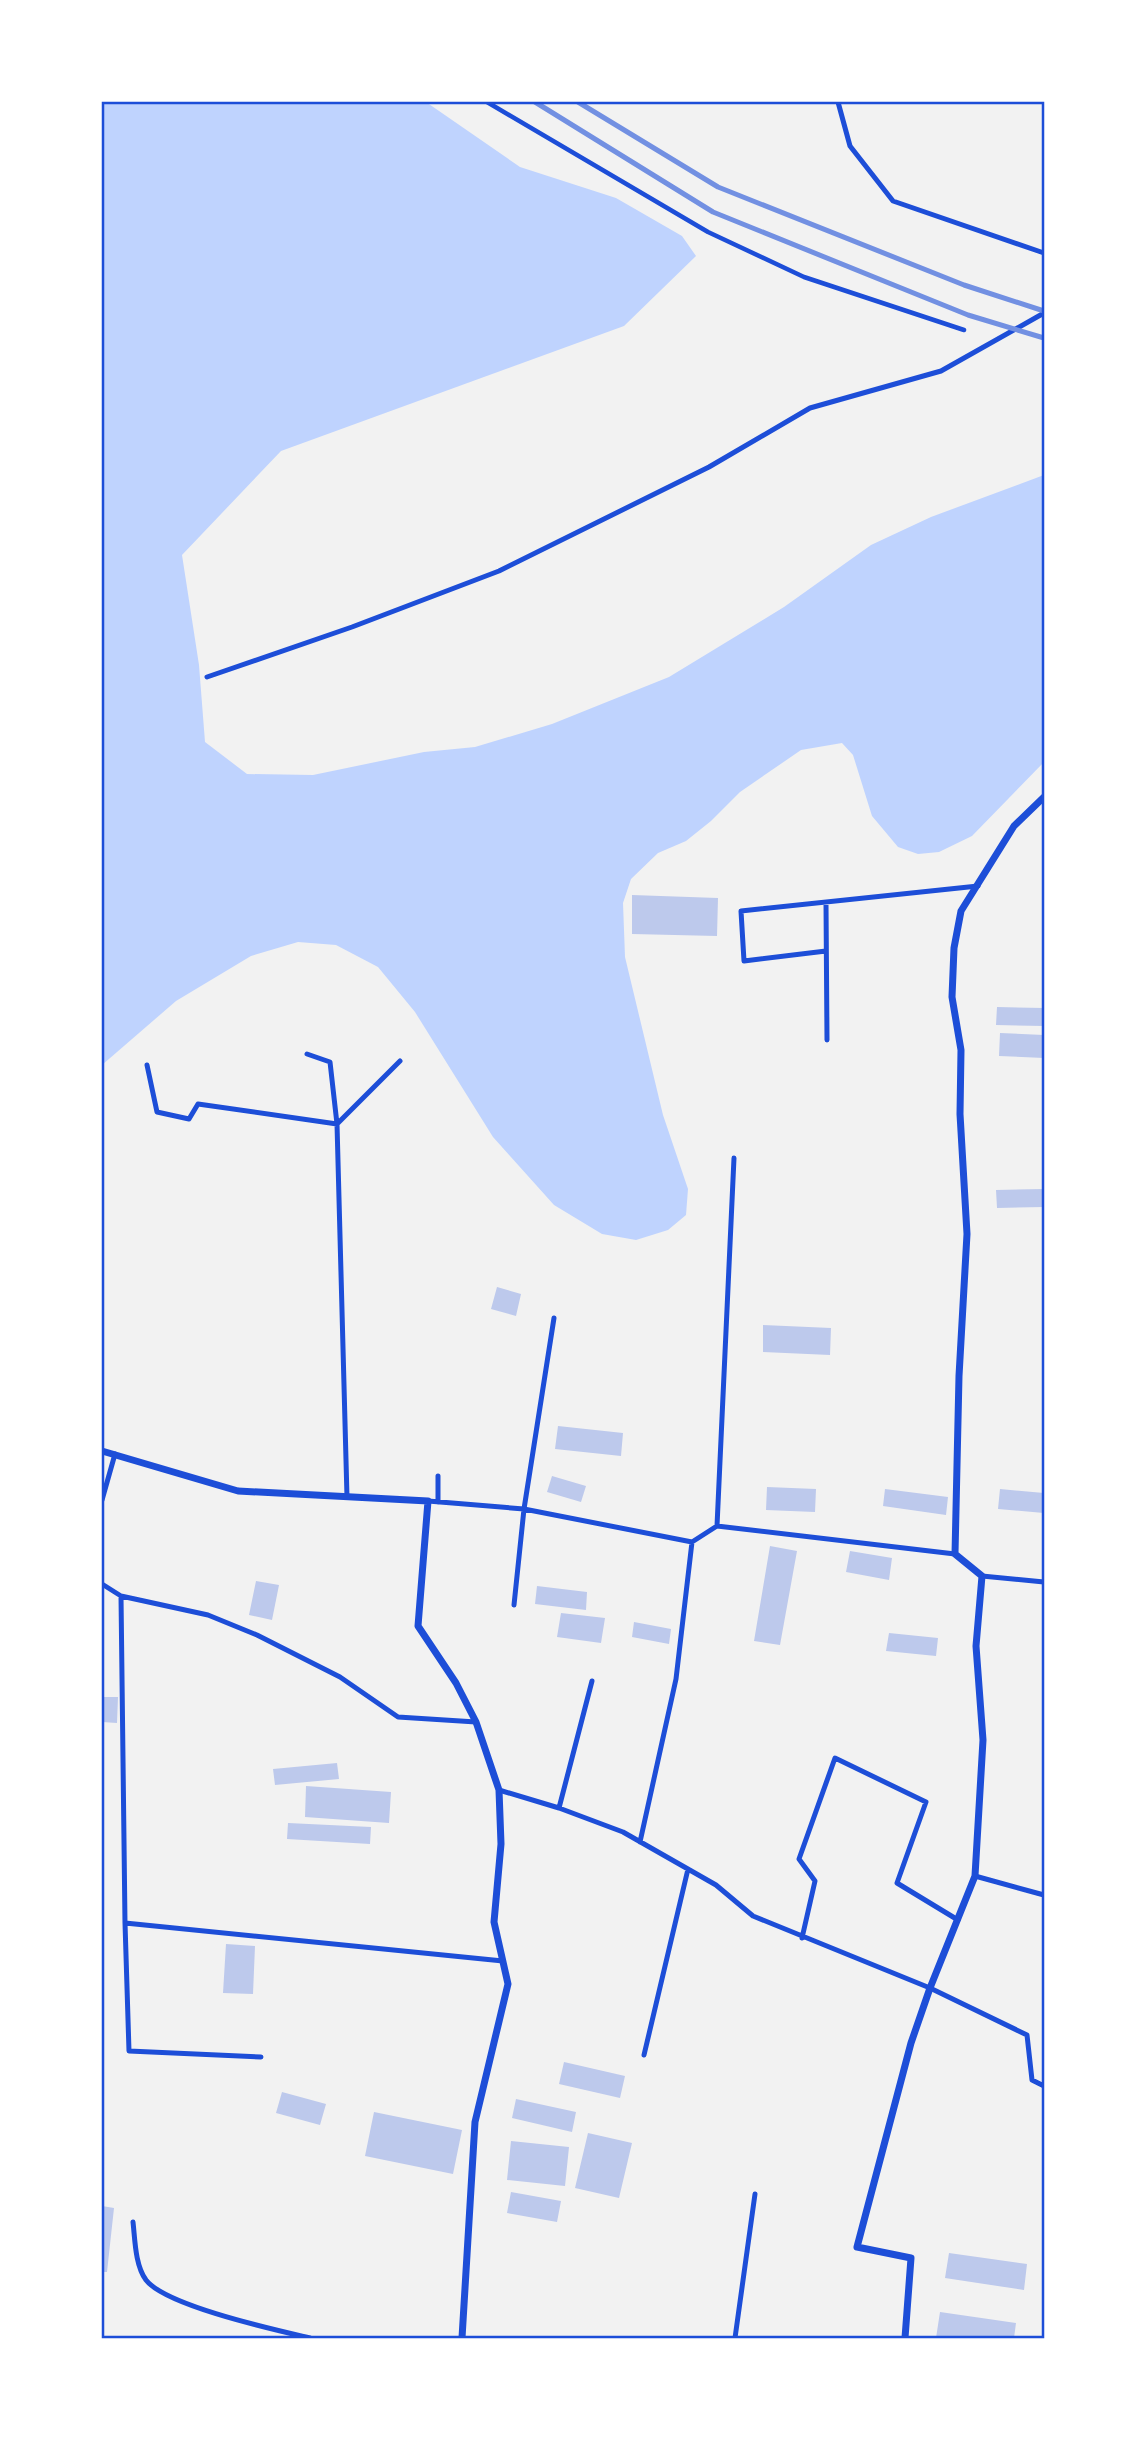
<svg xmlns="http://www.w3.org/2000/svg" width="1146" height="2440" font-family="'IBM Plex Serif',serif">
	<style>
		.water { fill: #bfd3fe }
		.building { fill: #bdc9ec }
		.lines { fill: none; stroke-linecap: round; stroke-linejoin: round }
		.path { stroke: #1d4ed8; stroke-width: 4.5 }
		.service { stroke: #1d4ed8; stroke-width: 5 }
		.minor { stroke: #1d4ed8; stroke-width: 7 }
		.rail { stroke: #7290e2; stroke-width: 5 }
		.neatline { fill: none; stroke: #1d4ed8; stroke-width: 2.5 }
	</style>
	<rect width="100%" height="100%" fill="#f2f2f2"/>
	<path class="water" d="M102,102H426L520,167L616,198L682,236L696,256L624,326L281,451L182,555L199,665L205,742L247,774L313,775L424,752L475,747L552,724L669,677L784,607L871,545L931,517L1044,475V762L972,836L939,852L918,854L898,847L872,816L853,755L842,743L801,750L740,792L711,821L686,841L658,853L631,879L623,903L625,957L663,1115L688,1189L686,1215L668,1230L636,1240L602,1234L554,1205L493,1137L415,1012L378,967L336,945L298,942L251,956L176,1001L102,1065Z"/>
	<path class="building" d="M632,895L718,898L717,936L632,934Z
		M997,1007L1044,1008V1026L996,1025Z
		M1000,1033L1044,1035V1058L999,1056Z
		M1044,1189V1207L997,1208L996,1190Z
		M497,1287L521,1294L516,1316L491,1309Z
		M763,1325L831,1328L830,1355L763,1352Z
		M558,1426L623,1433L621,1456L555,1449Z
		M552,1476L586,1486L581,1502L547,1492Z
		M767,1487L816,1489L815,1512L766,1510Z
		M885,1489L948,1497L946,1515L883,1506Z
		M1000,1489L1044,1493V1513L998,1509Z
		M770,1546L797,1551L780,1645L754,1641Z
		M850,1551L892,1558L889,1580L846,1572Z
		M256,1581L279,1585L272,1620L249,1615Z
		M537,1586L587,1592L586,1610L535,1604Z
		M561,1613L605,1618L601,1643L557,1637Z
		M634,1622L671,1629L669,1644L632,1637Z
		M889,1633L938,1638L936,1656L886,1651Z
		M102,1697H118L117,1723L102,1722Z
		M337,1763L339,1779L275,1785L273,1769Z
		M306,1786L391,1792L389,1823L305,1817Z
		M288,1823L371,1827L370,1844L287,1839Z
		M226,1944L255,1946L253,1994L223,1993Z
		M564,2062L625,2076L620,2098L559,2084Z
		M282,2092L326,2104L320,2125L276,2113Z
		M516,2099L576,2112L572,2132L512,2118Z
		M374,2112L462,2130L453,2174L365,2156Z
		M588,2133L632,2143L619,2198L575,2188Z
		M511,2141L569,2147L565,2186L507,2180Z
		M511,2192L561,2201L557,2222L507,2213Z
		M102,2206L114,2208L107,2272H102Z
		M949,2253L1027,2264L1024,2290L945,2278Z
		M940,2312L1016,2323L1014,2338H936Z"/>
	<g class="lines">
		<path class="path" d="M487,102L708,232L804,277L964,330"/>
		<path class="service" d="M838,102L850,146L893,201L1044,253
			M207,677L352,627L499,571L709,467L810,408L941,371L1044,313
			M826,903L827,1040
			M826,951L744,961L741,911L978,886
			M147,1065L157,1112L189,1119L198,1104L337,1124L330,1062L307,1054
			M347,1497L337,1124L400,1061
			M102,1500L115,1454
			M428,1501L524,1509L692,1542
			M438,1502V1476
			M717,1526L955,1554
			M982,1576L1044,1582
			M102,1584L121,1596L125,1923L503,1961
			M121,1596L208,1615L257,1635L340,1677L398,1717L476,1722
			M514,1605L524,1509L554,1318
			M499,1790L559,1808L623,1832L716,1885L753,1916L930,1988L1027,2035L1032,2080L1044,2086
			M559,1808L592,1681
			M640,1842L676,1679L692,1542L717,1526L734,1158
			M975,1876L1044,1895
			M125,1923L129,2051L261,2057
			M802,1938L815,1881L799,1859L835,1758L926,1802L897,1883L958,1920
			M644,2055L688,1869
			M133,2222C135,2239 135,2265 146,2280C166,2306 276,2330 310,2338
			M735,2338L755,2194"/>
		<path class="minor" d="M102,1451L238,1491L428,1501L418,1626L456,1683L476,1722L499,1790L501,1844L494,1922L508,1984L475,2122L462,2338
			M905,2338L911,2258L857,2247L911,2043L930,1988L975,1876L983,1740L976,1646L982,1576L955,1554L959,1376L967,1234L960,1114L961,1050L952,997L954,948L961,911L1014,826L1044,797"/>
		<path class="rail" d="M535,102L713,212L968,315L1044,338
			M578,102L718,187L964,285L1044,311"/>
	</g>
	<rect width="1146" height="2440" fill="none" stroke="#ffffff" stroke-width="206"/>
	<rect x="103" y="103" width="940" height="2234" class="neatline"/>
</svg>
